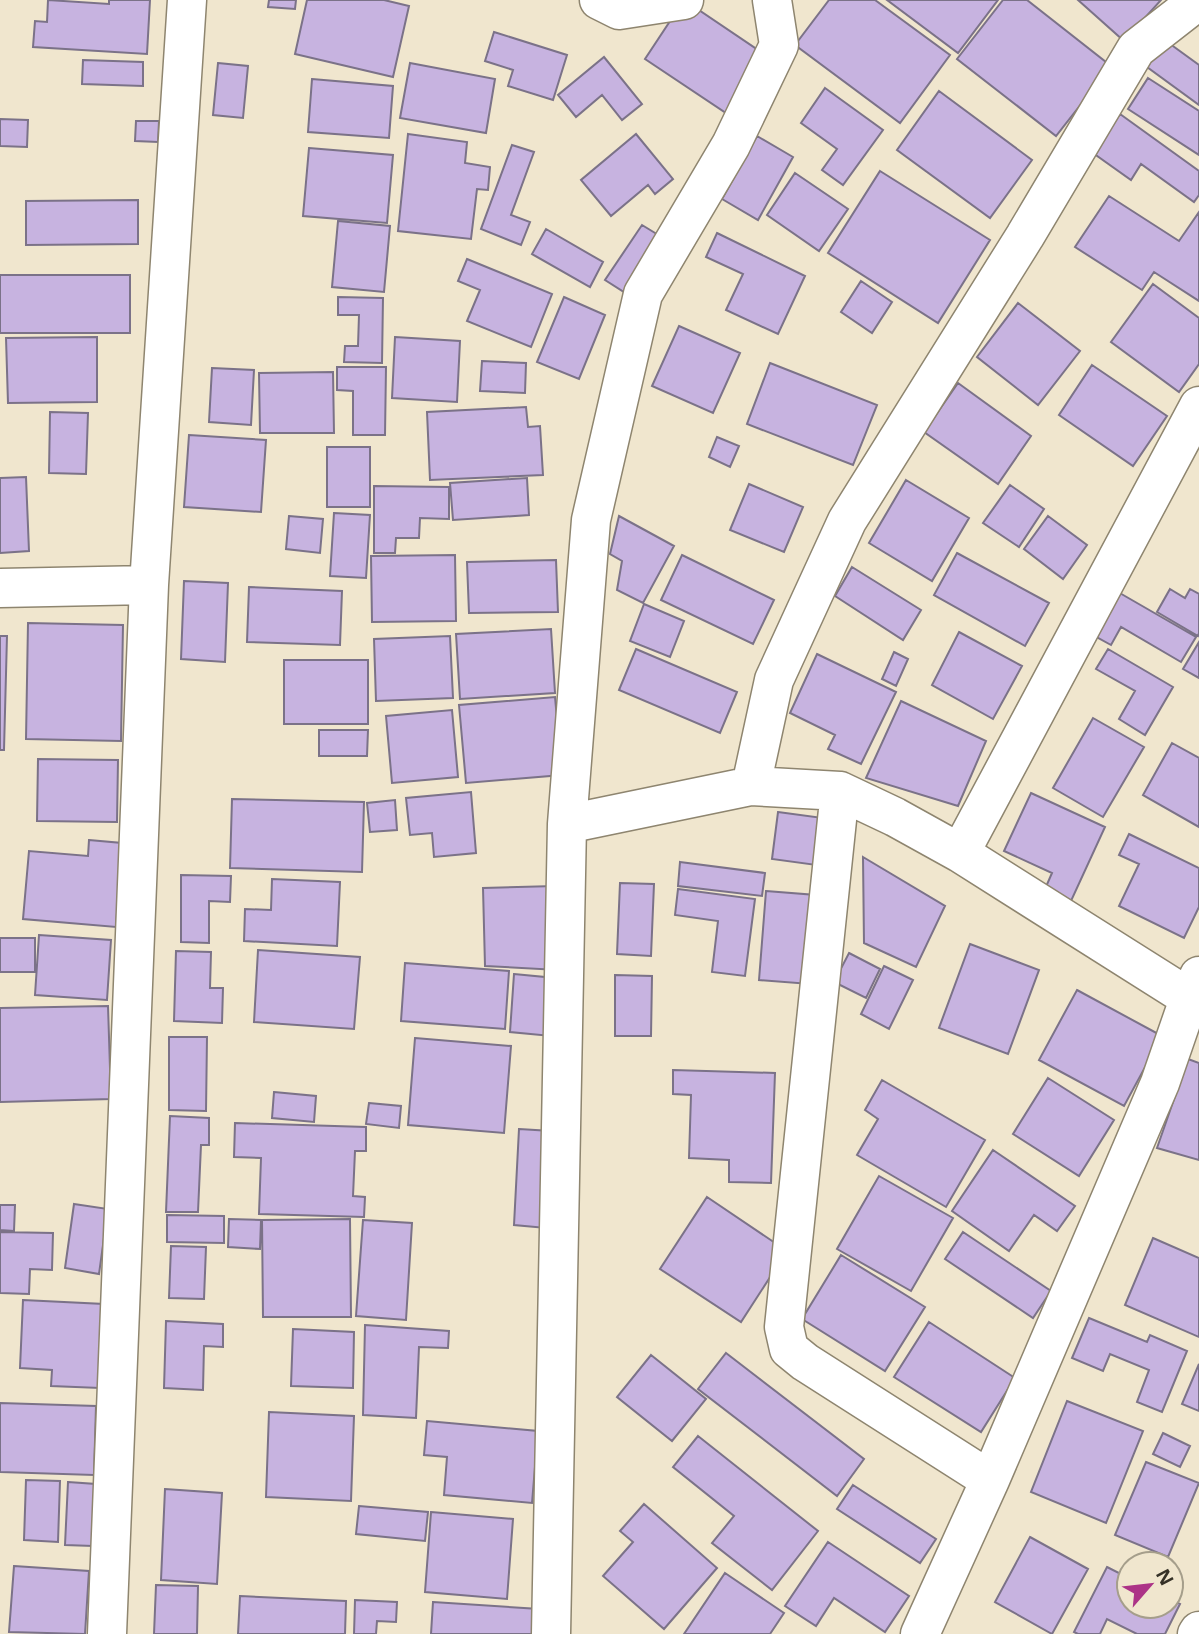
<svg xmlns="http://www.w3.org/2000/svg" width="1199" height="1634" font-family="'Noto Sans',sans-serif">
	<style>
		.building { fill: #c7b3e0; stroke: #7b7288; stroke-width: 2 }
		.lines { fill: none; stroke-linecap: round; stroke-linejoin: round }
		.minor-casing { stroke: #8e856f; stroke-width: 41 }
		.minor { stroke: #fff; stroke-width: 38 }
	</style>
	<rect width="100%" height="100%" fill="#f0e6ce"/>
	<path class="building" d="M48,0L109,4V0H150L147,54L33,47L35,21L47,22Z
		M269,0H296L295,9L268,7Z
		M307,0H384L409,6L393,77L295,54Z
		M684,0L767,56L729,115L645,59Z
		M829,0H875L950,55L900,123L795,45Z
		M887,0H998L958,53Z
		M1003,0H1027L1111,66L1056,136L957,59Z
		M1078,0H1161L1124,41Z
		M494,32L567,55L553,100L508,86L513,70L485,61Z
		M1166,41L1199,65V105L1147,67Z
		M604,57L642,104L622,120L602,95L576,117L558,95Z
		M83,60L143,62V86L82,84Z
		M218,63L248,66L243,118L213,115Z
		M410,63L495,79L486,133L400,118Z
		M1148,78L1199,111V155L1128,109Z
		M312,79L393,86L389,138L308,132Z
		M825,88L883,130L843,185L822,170L837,149L801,123Z
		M939,91L1032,160L990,218L897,150Z
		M1120,114L1199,171V195L1194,202L1141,164L1131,180L1093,153Z
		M0,119L28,120L27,147L0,146Z
		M136,121H159L158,142L135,141Z
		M408,134L467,142L465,163L490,167L488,190L477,189L471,239L398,231Z
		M636,134L673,179L655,194L648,185L611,216L581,180Z
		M757,136L793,157L758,220L722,199Z
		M512,145L534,152L511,215L530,222L521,245L481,229Z
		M309,148L393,155L387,223L303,216Z
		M880,171L990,240L938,323L828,253Z
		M795,173L848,209L819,251L767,215Z
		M1109,196L1179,241L1199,212V301L1154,272L1142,290L1075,247Z
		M138,200V244L26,245V201Z
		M338,221L390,226L384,292L332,287Z
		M642,225L660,236L624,292L605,280Z
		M546,229L603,262L590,287L532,254Z
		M717,233L805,276L778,334L726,310L743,274L706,257Z
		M467,259L552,294L531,347L467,321L480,290L458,281Z
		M0,275H130V333H0Z
		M861,281L892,302L872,333L841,312Z
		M1153,284L1199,318V364L1179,392L1111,342Z
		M338,297L383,298L382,363L344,362L345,346H358L359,315H338Z
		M564,297L605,315L579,379L537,362Z
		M1018,303L1080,351L1038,405L977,357Z
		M679,326L740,353L713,413L652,386Z
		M97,337V402L8,403L6,338Z
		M395,337L460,341L457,402L392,398Z
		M482,361L526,363L525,393L480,391Z
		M770,363L877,405L853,465L747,424Z
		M1092,365L1167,416L1133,466L1059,415Z
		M337,367H386L385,435H353V391L337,390Z
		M212,368L254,370L251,425L209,422Z
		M333,372L334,433H260L259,373Z
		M958,383L1031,436L998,484L924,432Z
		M526,407L528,427L540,426L543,475L430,480L427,412Z
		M50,412L88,413L86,474L49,473Z
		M189,435L266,440L261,512L184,507Z
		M717,437L739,446L730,467L709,457Z
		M327,447H370V507H327Z
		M26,477L29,551L0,553V478Z
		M527,478L529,515L453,520L450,483Z
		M906,480L969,518L932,581L869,543Z
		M749,484L803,507L784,552L730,530Z
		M1010,485L1044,509L1019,547L983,523Z
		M374,486L449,487V519L420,518L419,538H396L395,553H374Z
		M334,513L370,515L366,578L330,576Z
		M289,516L323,519L320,553L286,549Z
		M619,516L674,546L643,603L617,590L622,561L610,554Z
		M1048,516L1087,545L1063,579L1024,549Z
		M957,553L1049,603L1025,646L934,595Z
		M455,555L456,621L372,622L371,556Z
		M682,555L774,600L753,644L661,600Z
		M556,560L558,612L469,613L467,562Z
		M852,567L921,610L903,640L835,596Z
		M184,581L228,583L225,662L181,659Z
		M249,587L342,591L340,645L247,642Z
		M1170,589L1185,598L1190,589L1199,594V633L1198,636L1157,612Z
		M1118,592L1196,637L1181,662L1121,627L1111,645L1093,635Z
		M644,604L684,621L670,657L630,641Z
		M28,623L123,625L121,741L26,739Z
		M551,629L555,693L460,699L456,634Z
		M959,632L1022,666L993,719L932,685Z
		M0,636H7L4,750H0Z
		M450,636L453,698L376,701L374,639Z
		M1199,642V678L1183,669Z
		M636,649L737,692L720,733L619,690Z
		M1108,649L1173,687L1145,735L1119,719L1135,691L1096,669Z
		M894,652L908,659L896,686L882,679Z
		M817,654L896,692L861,764L828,749L835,735L790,713Z
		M284,660H368V724H284Z
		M555,697L562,775L466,783L459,705Z
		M901,701L986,741L958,806L866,778Z
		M452,710L458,777L392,783L386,716Z
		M1093,718L1144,747L1103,817L1053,788Z
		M319,730H368L367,756H319Z
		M1172,743L1199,758V827L1143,795Z
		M38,759L118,760L117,822L37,821Z
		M471,792L476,853L434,857L432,833L410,835L406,798Z
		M1031,793L1105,827L1071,901L1045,889L1052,873L1004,851Z
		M232,799L364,802L362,872L230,868Z
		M395,800L397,830L370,832L367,803Z
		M778,812L823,818L816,865L772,859Z
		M1129,834L1199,868V907L1184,938L1119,906L1139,864L1119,855Z
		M89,840L122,843L116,927L23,919L29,851L88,856Z
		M863,857L945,906L916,967L864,943Z
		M680,862L765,873L762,896L678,886Z
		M181,875L231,876L230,902L209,901V943L181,942Z
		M272,879L340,882L337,946L244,941L245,909L271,910Z
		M620,883L654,884L651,956L617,954Z
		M555,886L558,970L485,966L483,888Z
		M678,889L755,899L745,976L712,972L718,921L675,915Z
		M766,891L816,895L810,984L759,980Z
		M39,935L111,940L107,1000L35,995Z
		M0,938H35V972H0Z
		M970,944L1039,970L1008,1054L939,1028Z
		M258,950L360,957L354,1029L254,1022Z
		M176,951L211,952L210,988H223L222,1023L174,1021Z
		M849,953L880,969L866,998L834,982Z
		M405,963L509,971L505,1029L401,1021Z
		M884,966L913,980L889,1029L861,1014Z
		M514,974L555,978L551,1036L510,1032Z
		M615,975L652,976L651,1036H615Z
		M1077,990L1162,1036L1124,1106L1039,1060Z
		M108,1006L111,1099L0,1102V1008Z
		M169,1037H207L206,1111L169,1110Z
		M415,1038L511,1046L504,1133L408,1125Z
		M1188,1059L1199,1063V1160L1157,1148Z
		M673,1070L775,1073L771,1183L729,1182V1160L689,1158L691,1095L673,1094Z
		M1048,1078L1114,1120L1079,1176L1013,1134Z
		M882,1080L985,1140L946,1207L857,1155L878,1119L865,1110Z
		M274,1092L316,1096L314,1122L272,1118Z
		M369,1103L401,1106L399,1128L366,1124Z
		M170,1116L209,1118V1145H201L198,1212H166Z
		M235,1123L366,1127V1151H355L353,1196L365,1197L364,1217L259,1214L261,1158L234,1157Z
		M519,1129L551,1131L546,1228L514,1225Z
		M993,1150L1075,1206L1057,1231L1034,1215L1009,1251L952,1211Z
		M879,1176L953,1218L911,1291L837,1249Z
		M707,1197L787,1251L741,1322L660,1269Z
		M74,1204L108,1209L99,1274L65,1268Z
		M0,1205H15L14,1231L0,1230Z
		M167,1215L224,1216V1243L167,1242Z
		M229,1219L261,1220L260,1249L228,1247Z
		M350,1219L351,1317H263L262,1220Z
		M363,1220L412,1223L406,1320L356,1316Z
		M0,1232L53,1233L52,1270L30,1269L29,1294L0,1293Z
		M963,1232L1051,1291L1033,1318L945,1259Z
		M1153,1238L1199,1258V1337L1125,1305Z
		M171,1246L206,1247L204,1299L169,1298Z
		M841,1255L925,1307L885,1371L802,1319Z
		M23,1300L104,1304L100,1388L51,1386L52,1370L20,1368Z
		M1089,1318L1147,1342L1150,1335L1187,1351L1162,1412L1137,1402L1149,1370L1110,1354L1103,1371L1072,1358Z
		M166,1321L223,1324V1347L204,1346L203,1390L164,1388Z
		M929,1322L1015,1378L981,1432L894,1377Z
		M365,1325L449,1331L448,1348L419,1347L416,1418L363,1415Z
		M293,1329L354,1332L353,1388L291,1386Z
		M726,1353L864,1459L837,1496L698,1389Z
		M651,1355L706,1399L672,1441L617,1397Z
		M1199,1364V1411L1182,1404Z
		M1067,1401L1143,1431L1106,1523L1031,1492Z
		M0,1403L96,1406L94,1475L0,1472Z
		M269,1412L354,1416L351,1501L266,1497Z
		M427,1421L538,1431L532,1503L444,1495L447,1457L424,1455Z
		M1163,1433L1190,1446L1180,1467L1153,1454Z
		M698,1436L818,1531L772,1590L712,1543L734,1516L673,1467Z
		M1146,1462L1199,1483L1168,1557L1115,1535Z
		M26,1480L60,1481L58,1542L24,1540Z
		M68,1482L96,1484L93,1546L65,1545Z
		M853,1485L936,1539L920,1563L837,1509Z
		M165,1489L222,1493L217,1584L161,1580Z
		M644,1504L717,1568L664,1629L603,1576L633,1542L620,1531Z
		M359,1506L428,1512L425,1541L356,1534Z
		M431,1512L513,1519L507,1599L425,1592Z
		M1030,1537L1088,1569L1052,1634L995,1602Z
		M828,1542L909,1596L885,1632L834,1598L816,1626L785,1606Z
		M14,1566L89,1571L85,1634L9,1632Z
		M1107,1567L1129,1578V1606H1171V1600L1180,1604L1165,1634H1137L1107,1619L1100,1634H1078L1074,1632Z
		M725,1573L784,1613L770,1634H684Z
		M156,1585L198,1586L197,1634H154Z
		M240,1596L346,1601L345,1634H238Z
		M355,1600L397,1602L396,1622L377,1621L376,1634H354Z
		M433,1602L539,1609L537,1634H431Z"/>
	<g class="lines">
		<defs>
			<path id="minor" d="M599,0L619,10L684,0
				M0,588L149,585
				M751,786L774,680L847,521L1025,236L1136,49L1199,0
				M840,791L784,1327L789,1349L805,1362L990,1480
				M567,824L751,786L840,791L895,817L960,853L1199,1004
				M960,853L1199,406
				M107,1634L149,585L187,0
				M551,1634L567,824L591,520L643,294L731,145L779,45L772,0
				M920,1634L990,1480L1160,1083L1189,999L1199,976
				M1197,1634L1199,1631"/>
		</defs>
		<use href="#minor" class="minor-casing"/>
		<use href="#minor" class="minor"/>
	</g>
	<g transform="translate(1150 1585) rotate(62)"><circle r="33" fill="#f0e6ce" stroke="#a59e8b" stroke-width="2"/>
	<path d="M0-5L12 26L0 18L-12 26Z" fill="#ac3387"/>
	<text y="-10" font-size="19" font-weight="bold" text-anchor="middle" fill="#353127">N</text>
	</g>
</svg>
